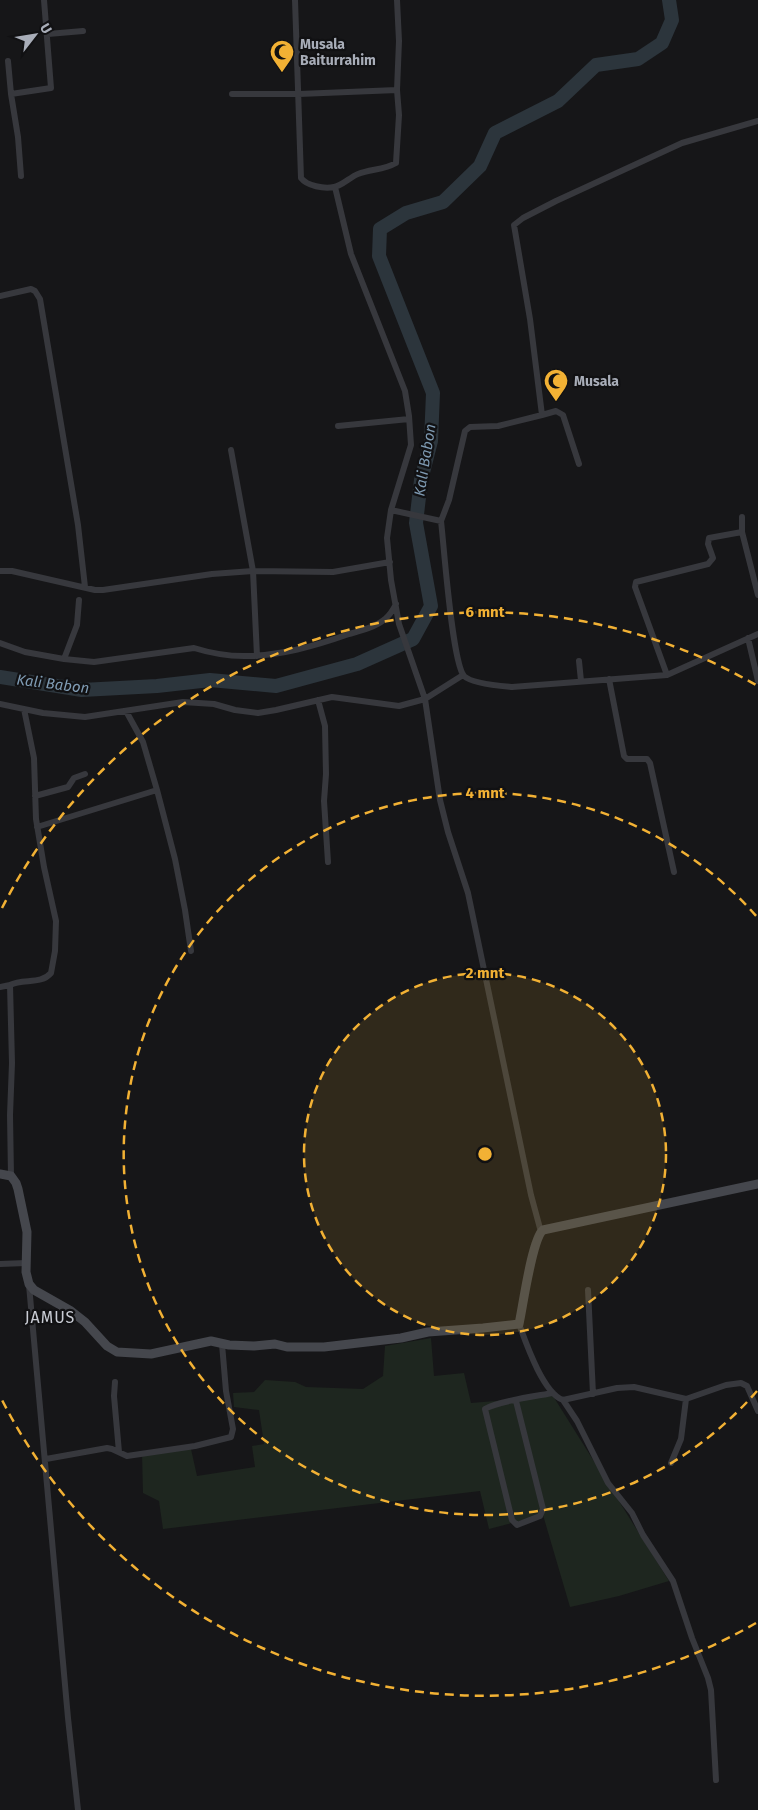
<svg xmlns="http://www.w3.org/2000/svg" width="758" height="1810" font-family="'Fira Sans',sans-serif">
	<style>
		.green { fill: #1e261f }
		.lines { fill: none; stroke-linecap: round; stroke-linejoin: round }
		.river { stroke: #2c353c; stroke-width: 14 }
		.street { stroke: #37383d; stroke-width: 6 }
		.secondary { stroke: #45474d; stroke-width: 9 }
		.ring { fill: none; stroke: #f2b134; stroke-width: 2.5; stroke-dasharray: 9 6 }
		.labels { text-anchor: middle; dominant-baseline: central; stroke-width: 4.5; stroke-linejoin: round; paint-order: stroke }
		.poi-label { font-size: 14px; font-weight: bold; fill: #a8adb8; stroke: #111113; text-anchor: start }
		.water-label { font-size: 15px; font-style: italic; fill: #7f9bb3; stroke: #111113 }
		.quarter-label { font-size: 16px; letter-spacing: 1px; fill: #c9ccd4; stroke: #111113 }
		.centre { fill: #f2b134; stroke: #111113; stroke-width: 2.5 }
		.ring-label { font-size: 15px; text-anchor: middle; font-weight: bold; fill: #f2b134; stroke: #111113; stroke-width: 4.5; stroke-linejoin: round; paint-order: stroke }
	</style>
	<rect width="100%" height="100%" fill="#161618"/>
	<path class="green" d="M431,1338L434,1376L464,1373L471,1403L553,1396L669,1581L619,1596L570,1607L543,1515L489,1529L480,1491L163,1529L159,1501L143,1493L142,1454L191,1449L197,1476L255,1467L252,1446L264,1444L259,1410L234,1407L233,1393L254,1392L265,1380L295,1382L306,1387L363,1389L383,1376L385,1346Z"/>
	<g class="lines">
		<path class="river" d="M0,677L82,690L157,686L210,680L276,686L357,664L413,639L431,606L416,523L421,480L431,441L433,393L379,256L380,229L406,213L443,202L480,166L495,133L558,101L596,65L638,59L662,43L672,20L669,0"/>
		<path class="street" d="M295,0L301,178C307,186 324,189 334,187C342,186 350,177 358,174C371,169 384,170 396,163L399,115L397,90L399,41L397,0
			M48,34L83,31
			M8,61L11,94L51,88L44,0
			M11,94L18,137L21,176
			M232,94H299L397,90
			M335,187L351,254L405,391L409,416L411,445L391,510L387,538L391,580L399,624L425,699L463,675
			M0,296L31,289L35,291L40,299L78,525L85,587
			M338,426L409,419
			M231,450L253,571L257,656
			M579,464L563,415L556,411L542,415L530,319L514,225L523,218L556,201L682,143L758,121
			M391,510L441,521L449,500L465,431L470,427L498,426L542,415
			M742,517V532L758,595
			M441,521C444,546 452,662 464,676C472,684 501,686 512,687L667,675L758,634
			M0,571H12L95,590H103L212,574L253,571L333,572L390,562
			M748,638L758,681
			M0,643L25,652L64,659L94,662L194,648C210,653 227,656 244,656C280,656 315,646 349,634C360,631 376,627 385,619C390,615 393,610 396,604
			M64,659L77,625L79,600
			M579,661L581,681
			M667,675L635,587L636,582L708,564L713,558L708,544L709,538L742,532
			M609,679L624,756L627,759H647L650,763L674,872
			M318,700L325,726L326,774L324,801L328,862
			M0,704L43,713L85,717L183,702L214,704L235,710L258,713L276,710L332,697L399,706L425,699L440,800L448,832L468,893L531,1195L541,1232
			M126,711L143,742L157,790L175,859L185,910L191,951
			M35,796L68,787L74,778L85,774
			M37,827L157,790
			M0,987L10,985
			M11,1176L10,1115L12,1063L10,985C23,978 41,985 51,973L55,951L56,921L44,867L36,819L34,758L24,709
			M0,1264L26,1263
			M29,1285L68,1718L78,1810
			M588,1290L593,1394
			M519,1324C526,1343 543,1393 563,1400L617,1388L634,1387L686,1399L726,1385L741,1383L747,1386L758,1411
			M115,1382L114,1396L119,1452
			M563,1400L577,1421L608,1483L632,1513L643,1535L673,1581L692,1638L708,1678L711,1690L716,1780
			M516,1401L543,1509L540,1516L517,1525L512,1520L485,1409C497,1401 537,1396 553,1393
			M46,1459L107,1448L112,1449L127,1456L195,1446L231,1437L233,1429L226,1391L222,1344
			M671,1463L681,1439L686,1399"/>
		<path class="secondary" d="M0,1174L11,1176L16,1183L18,1189L27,1232L26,1272L29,1284L34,1290L71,1311L85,1322L107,1346L117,1352L151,1354L211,1341L229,1345L254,1346L275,1344L287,1347H324L401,1338L428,1332L483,1328L519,1324C523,1306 532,1239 543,1230L758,1184"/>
	</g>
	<circle cx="485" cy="1154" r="181" fill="#f2b134" fill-opacity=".12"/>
	<g class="ring">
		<circle cx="485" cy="1154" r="181"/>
		<path d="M757 1391A361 361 0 1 1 757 917"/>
		<path d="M756 1623A542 542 0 0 1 2 1400M2 908A542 542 0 0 1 756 685"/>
	</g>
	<defs>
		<symbol id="mosque-pin" viewBox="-11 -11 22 30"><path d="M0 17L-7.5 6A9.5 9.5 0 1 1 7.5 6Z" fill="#f2b134" stroke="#111113"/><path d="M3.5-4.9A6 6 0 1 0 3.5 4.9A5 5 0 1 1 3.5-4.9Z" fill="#111"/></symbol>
	</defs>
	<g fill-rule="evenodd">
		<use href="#mosque-pin" x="268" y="38" width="28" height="38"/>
		<use href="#mosque-pin" x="542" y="367" width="28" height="38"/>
	</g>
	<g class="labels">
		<g class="poi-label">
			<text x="300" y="44">Musala<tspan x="300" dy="16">Baiturrahim</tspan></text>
			<text x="574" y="381">Musala</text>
		</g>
		<g class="water-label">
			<text transform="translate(425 460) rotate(-81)">Kali Babon</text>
			<text transform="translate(53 684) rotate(7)">Kali Babon</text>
		</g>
		<g class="quarter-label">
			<text x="50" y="1317">JAMUS</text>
		</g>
	</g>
	<circle cx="485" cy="1154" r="8" class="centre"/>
	<g class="ring-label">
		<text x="485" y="617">6 mnt</text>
		<text x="485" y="798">4 mnt</text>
		<text x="485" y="978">2 mnt</text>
	</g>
	<g transform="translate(35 35) rotate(59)" stroke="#111113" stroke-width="4" paint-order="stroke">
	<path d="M0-4L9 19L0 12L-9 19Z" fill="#a8adb8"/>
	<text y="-8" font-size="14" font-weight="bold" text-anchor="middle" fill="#a8adb8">U</text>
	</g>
</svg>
